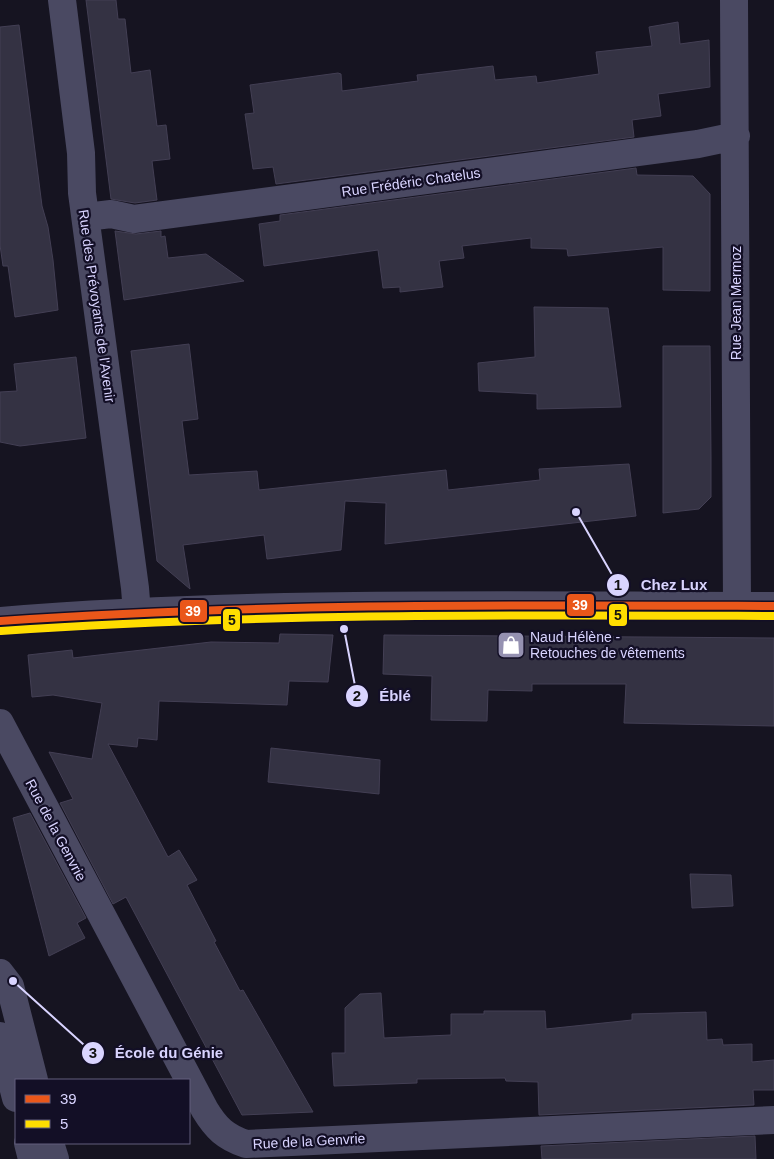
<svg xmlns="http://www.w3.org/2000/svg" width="774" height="1159" font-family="Helvetica,sans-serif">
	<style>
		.building { fill: #343243; stroke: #433f54 }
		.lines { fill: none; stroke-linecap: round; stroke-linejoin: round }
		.minor { stroke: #4a4962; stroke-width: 28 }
		.bus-1-casing { stroke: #130f26; stroke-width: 11 }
		.bus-2-casing { stroke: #130f26; stroke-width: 11 }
		.bus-1 { stroke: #ea571a; stroke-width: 8 }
		.bus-2 { stroke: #fd0; stroke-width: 8 }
		.labels { text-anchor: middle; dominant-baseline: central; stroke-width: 4.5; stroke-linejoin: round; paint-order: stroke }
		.street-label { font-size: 14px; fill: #d9d4ff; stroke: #130f26 }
		.poi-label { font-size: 14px; fill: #d9d4ff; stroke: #130f26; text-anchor: start }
		.leader { fill: none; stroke: #d9d4ff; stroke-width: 2 }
		.callout-dot { fill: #d9d4ff; stroke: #130f26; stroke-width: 2 }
		.mark-label { font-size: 15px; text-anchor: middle; font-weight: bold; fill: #111 }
		.callout-label { font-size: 15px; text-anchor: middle; font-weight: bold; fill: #d9d4ff; stroke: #130f26; stroke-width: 4.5; stroke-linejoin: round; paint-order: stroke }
		.line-badge { stroke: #130f26; stroke-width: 2 }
		.badge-label { font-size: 14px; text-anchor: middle; font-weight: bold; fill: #fff }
		.pale-badge-label { font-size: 14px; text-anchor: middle; font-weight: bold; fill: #111 }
	</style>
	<rect width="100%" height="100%" fill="#161421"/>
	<path class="building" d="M86,0H116L118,19H125L131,73L150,70L157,126L166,125L170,159L152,161L157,200L135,203L111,199Z
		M678,22L680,44L709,40L710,87L658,94L661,116L632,120L634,137L276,184L273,167L253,169L245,114L254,113L250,85L338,73L341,74L342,91L418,81L417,75L493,66L495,80L536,76L537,83L599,74L596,52L652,46L649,27Z
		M19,25L42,206L48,227L53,260L58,310L15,317L8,266H3L0,245V27Z
		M636,168L637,175L693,176L710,194V291L663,290V247L568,256L567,249L531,248V238L462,246L464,258L439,261L443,287L400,292V287L383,288L378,250L264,266L259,224L280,221V215Z
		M115,231L136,234L161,231V237L165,236L168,258L206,254L244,281L124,300Z
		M534,307L608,308L621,407L537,409V394L479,391L478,363L535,357Z
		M189,344L198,419L182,421L189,475L257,471L259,490L446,470L448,490L540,480L539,469L629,464L636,516L385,544L386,503L345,501L341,550L267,559L264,535L183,545L190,589L157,561L131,351Z
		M663,346H710L711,458V497L699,509L663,513Z
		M76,357L86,438L20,446L0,442V392L17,391L14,364Z
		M280,634L333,635L328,682L289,681L287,705L159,701L157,740L138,738L137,747L108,744L168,857L179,850L197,880L187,885L216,941L214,942L240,991L243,990L313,1112L242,1115L126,897L113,904L60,803L73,799L49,752L92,759L102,703L53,695L32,697L28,655L72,650L73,658L211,642L279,643Z
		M384,635L774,638V726L624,723L626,684H532V691L488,690L487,721L431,720L432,676L383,674Z
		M271,748L380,760L379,794L268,782Z
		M30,813L86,918L77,923L85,938L49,956L13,818Z
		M690,874L731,875L733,906L692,908Z
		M381,993L384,1038L451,1035V1014H484V1011H545L546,1029L632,1020V1014L706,1012L707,1040L722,1039L723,1045L752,1044V1062L774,1060V1090H753L754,1105L539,1115L538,1082L506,1081L505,1078L417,1079V1083L334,1086L332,1053H345V1008L360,994Z
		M755,1136L756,1159H542L541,1146Z"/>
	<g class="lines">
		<path class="minor" d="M62,0L81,153L82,193L135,588L137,613
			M734,0L737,606
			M86,217L111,214L134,219L698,144L736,136
			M0,621C256,600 517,606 774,606
			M0,723L205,1110C216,1128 225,1137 246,1144L774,1120
			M0,973L10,986L34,1080
			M0,1036L16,1098
			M28,1143L32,1159
			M50,1143L55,1159"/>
		<defs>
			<path id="bus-1" d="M0,621C258,603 516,605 774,606"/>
			<path id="bus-2" d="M1,631C258,613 516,615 774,616"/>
		</defs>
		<use href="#bus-1" class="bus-1-casing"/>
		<use href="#bus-2" class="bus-2-casing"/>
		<use href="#bus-1" class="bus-1"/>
		<use href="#bus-2" class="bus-2"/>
	</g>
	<defs>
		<symbol id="shop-square" viewBox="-11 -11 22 22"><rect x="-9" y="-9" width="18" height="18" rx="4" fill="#9591b1" stroke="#130f26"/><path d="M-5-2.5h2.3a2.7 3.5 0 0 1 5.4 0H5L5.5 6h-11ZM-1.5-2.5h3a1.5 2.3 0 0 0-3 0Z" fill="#fff"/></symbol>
	</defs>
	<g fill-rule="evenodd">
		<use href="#shop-square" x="495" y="629" width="32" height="32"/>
	</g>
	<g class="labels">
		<g class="street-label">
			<text transform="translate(411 182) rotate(-8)">Rue Frédéric Chatelus</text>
			<text transform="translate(736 303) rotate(-90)">Rue Jean Mermoz</text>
			<text transform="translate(97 306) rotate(82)">Rue des Prévoyants de l'Avenir</text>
			<text transform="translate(56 830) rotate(62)">Rue de la Genvrie</text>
			<text transform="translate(309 1141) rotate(-3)">Rue de la Genvrie</text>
		</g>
		<g class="poi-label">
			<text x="530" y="637">Naud Hélène -<tspan x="530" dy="16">Retouches de vêtements</tspan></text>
		</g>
	</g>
	<path class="leader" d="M576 512L618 585M344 629L357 696M13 981L93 1053"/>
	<g class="callout-dot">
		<circle cx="576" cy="512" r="5"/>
		<circle cx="344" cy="629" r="5"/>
		<circle cx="13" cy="981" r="5"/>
		<circle cx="618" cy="585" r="12"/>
		<circle cx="357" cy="696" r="12"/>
		<circle cx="93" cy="1053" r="12"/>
	</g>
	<g class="mark-label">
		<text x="618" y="590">1</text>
		<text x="357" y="701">2</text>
		<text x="93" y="1058">3</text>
	</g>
	<g class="callout-label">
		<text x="674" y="590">Chez Lux</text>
		<text x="395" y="701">Éblé</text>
		<text x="169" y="1058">École du Génie</text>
	</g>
	<g class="line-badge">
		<rect x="566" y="593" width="29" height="24" rx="5" fill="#ea571a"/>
		<rect x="179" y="599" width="29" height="24" rx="5" fill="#ea571a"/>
		<rect x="608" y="603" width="20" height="24" rx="5" fill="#fd0"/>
		<rect x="222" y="608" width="19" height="24" rx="5" fill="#fd0"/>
	</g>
	<g class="badge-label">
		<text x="580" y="610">39</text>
		<text x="193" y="616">39</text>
	</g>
	<g class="pale-badge-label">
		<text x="618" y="620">5</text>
		<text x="232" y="625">5</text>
	</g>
	<rect x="15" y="1079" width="175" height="65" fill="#130f26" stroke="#625e7d"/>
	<rect x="25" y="1095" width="25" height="8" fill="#ea571a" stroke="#625e7d"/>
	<text x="60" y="1104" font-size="15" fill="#d9d4ff">39</text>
	<rect x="25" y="1120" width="25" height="8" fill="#ffdd00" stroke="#625e7d"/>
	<text x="60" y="1129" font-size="15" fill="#d9d4ff">5</text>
</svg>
